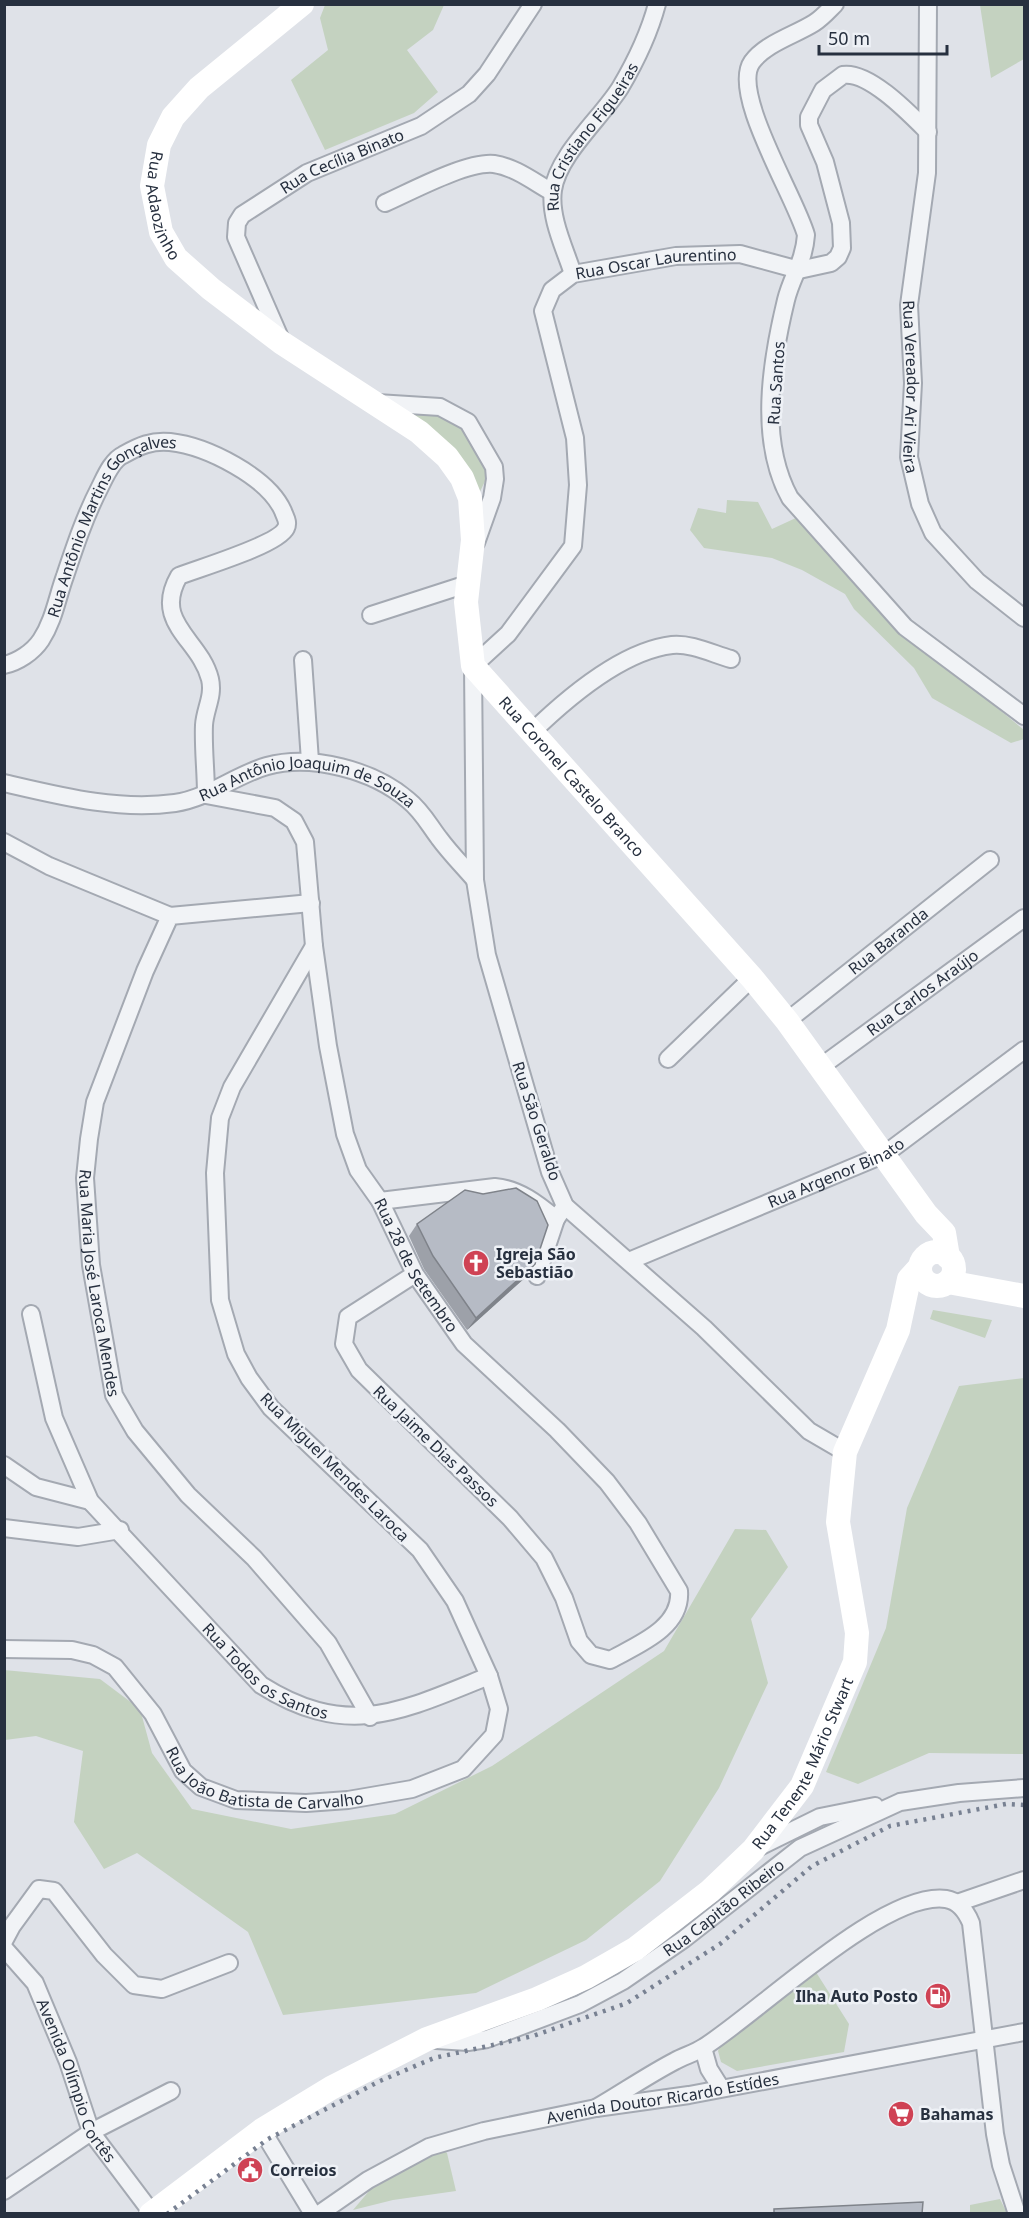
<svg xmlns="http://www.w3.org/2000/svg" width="1029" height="2218" font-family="'Noto Sans',sans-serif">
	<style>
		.green { fill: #c4d2c0 }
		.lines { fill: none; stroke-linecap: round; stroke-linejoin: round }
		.minor-casing { stroke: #a4a9b2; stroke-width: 20 }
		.minor { stroke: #f1f3f6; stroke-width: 16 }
		.secondary { stroke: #fff; stroke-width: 24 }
		.rail { stroke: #788192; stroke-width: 4.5; stroke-dasharray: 3 6; stroke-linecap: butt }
		.wall { fill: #9da1a9 }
		.shaded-wall { fill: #7f838a }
		.building { fill: #b6bbc5; stroke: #7f838a; stroke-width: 1.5 }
		.labels { text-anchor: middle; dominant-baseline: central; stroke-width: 5; stroke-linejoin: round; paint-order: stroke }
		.street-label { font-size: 16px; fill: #27303f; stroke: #eef1f6 }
		.poi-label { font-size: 16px; font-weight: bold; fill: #27303f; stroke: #eef1f6; text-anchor: start }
	</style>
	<rect width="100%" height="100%" fill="#dfe2e8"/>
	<path class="green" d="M325,5H444L433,30L407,50L438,92L414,113L325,150L291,80L328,50L320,18Z
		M980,5H1024V59L991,78Z
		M434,410L467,427L487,464V477L475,502L403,414Z
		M727,500L758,502L772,529L798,517L866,595L929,652L1024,730V739L1011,743L932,698L914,668L854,609L845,594L802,570L772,558L704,548L690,530L698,508L726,513Z
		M933,1310L992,1320L985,1338L930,1319Z
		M1024,1378V1754L929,1753L858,1784L826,1772L886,1628L907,1508L959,1386Z
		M735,1529L766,1530L788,1567L751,1619L768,1683L719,1788L660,1881L586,1940L476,1993L283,2015L248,1932L137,1853L104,1869L74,1822L83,1751L36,1736L5,1740L4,1670L100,1679L140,1709L152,1753L192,1809L291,1829L395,1814L492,1766L664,1651Z
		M814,1969L849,2024L844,2052L737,2071L721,2062L718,2051L726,2032Z
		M442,2149L447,2153L456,2191L393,2200L353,2210L375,2184Z
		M1000,2199L1007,2213H970V2205Z"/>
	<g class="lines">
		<defs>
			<g id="minor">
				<path d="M835,4C828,11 822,18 814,23C795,35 766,43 752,62C730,93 796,198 806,235C804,262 792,276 786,300C771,362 758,440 790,498L905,627L1024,716"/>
				<path id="s1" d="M928,4L927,173L909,305L913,383L909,457L920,504L933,533L977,581L1024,618"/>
				<path d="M385,203C410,192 467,161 494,164C515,167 534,182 552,192"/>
				<path id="s2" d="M573,274C565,249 549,217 553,190C558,155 601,118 620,88C636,61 649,34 657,4"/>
				<path id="s3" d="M281,340L236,237L237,223L242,215L307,173L421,126L469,94L487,74L533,4"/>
				<path d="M377,403L440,407L468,422L494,467L495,479L492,498L476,543"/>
				<path d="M371,615L467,584"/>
				<path d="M303,660L310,761"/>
				<path id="s4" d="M4,665C18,662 33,652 41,640C54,620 57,598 65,576C75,546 85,516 100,487C105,477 112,460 123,455C139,446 152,440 170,442C207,446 268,477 283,511C285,517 289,522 286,528C278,545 199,568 179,576C152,623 200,639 210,679C214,696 205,709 204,725C203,748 206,771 206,795"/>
				<path d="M531,733C566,699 621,651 672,645C691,643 713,654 731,659"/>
				<path id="s5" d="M4,783C60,796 118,811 175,803C209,798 235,775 267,766C312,754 373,770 408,800C422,811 429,825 439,838C450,853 463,866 475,880"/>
				<path id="s6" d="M206,795L275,808L294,821L305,842L314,946L328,1046L345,1134L358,1170L380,1201L415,1274L464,1344L557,1430L607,1482L638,1523L679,1591C682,1628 637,1645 610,1660L591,1655L579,1641L564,1598L544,1558L510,1518L359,1370L344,1344L348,1317L415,1274"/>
				<path d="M4,842L49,866L170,916"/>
				<path id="s7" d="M311,903L170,916L145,971L95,1102L89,1139L85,1178L91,1265L114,1395L135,1431L188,1495L254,1558L328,1643L370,1717"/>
				<path id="s8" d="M787,1021L990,860"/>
				<path d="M668,1059L752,978"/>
				<path id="s9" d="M819,1068L1024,918"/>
				<path d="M380,1201L495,1187C519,1189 538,1204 556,1219L565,1206"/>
				<path id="s10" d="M629,1261L885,1154L1024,1050"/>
				<path d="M537,1276L556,1219"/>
				<path id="s11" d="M31,1314L54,1418L90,1501L261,1685C348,1740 402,1711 489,1676"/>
				<path id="s12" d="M845,1452L809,1431L704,1328L565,1206L550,1172L487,955L475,880L473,666L508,634L573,546L578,485L575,438L543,311L552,290L573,274L676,256L740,254L799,270L831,263L838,257L842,248L841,223L825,162L809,125V117L823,90L843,75C869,71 910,114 928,132"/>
				<path d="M4,1465L36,1487L90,1501"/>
				<path d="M4,1528L78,1537L120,1530"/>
				<path id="s13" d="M4,1649L72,1650L93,1655L115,1667L153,1714L183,1771L201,1787L236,1800L306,1803L348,1800L412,1789L463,1769L494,1735L499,1709L489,1676L455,1601L420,1550L271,1408L249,1378L236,1354L220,1300L215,1173L220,1118L232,1087L314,946"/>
				<path d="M759,1847L820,1817L875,1806"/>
				<path d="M957,1903L1024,1880"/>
				<path d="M4,1941L12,1926L39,1889L54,1891L104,1955L134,1985L162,1989L229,1963"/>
				<path id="s14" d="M4,1948L35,1983L68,2062L91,2132L152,2213"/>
				<path id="s15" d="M436,2040L468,2042L487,2039L580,2004L623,1981L684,1939L800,1848L900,1802L959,1793L1024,1788"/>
				<path d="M703,2048L709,2069L721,2088"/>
				<path d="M596,2108C622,2093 648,2075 675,2061C684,2056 695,2053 704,2047C757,2014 884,1890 946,1899C959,1901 966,1911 971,1923L995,2134L1001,2165L1017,2214"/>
				<path d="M262,2130L313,2214"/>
				<path d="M4,2191L91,2132L171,2091"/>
				<path id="s16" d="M319,2214L368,2180L429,2147L484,2131L596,2108L689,2095L1024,2032"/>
			</g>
		</defs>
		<use href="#minor" class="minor-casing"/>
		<use href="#minor" class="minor"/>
		<g class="secondary">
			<path id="s17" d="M302,4L199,88L173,117L159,145L152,186L161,232L176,258L211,289L282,343L419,432L447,457L462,478L470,498L473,540L466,602L473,666L752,978L787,1021L926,1214L944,1233L948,1257"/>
			<circle cx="937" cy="1269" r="17"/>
			<path d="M948,1282L1024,1296"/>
			<path id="s18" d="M151,2214L262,2130L331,2088L427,2039L537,1999L586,1977L635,1949L710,1891L753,1850L802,1786L855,1662L857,1633L838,1522L845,1452L898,1330L909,1279L919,1268"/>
		</g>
		<path class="rail" d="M167,2214L268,2139L380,2081L434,2058L533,2036L627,2003L720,1944L812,1866L890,1826L1006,1804L1024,1805"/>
	</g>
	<path class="wall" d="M417,1224L535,1264L527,1276L467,1330L424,1269L409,1236Z"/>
	<path class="shaded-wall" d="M535,1264L527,1276L467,1330L476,1318Z"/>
	<path class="building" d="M516,1188L537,1201L548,1225L535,1264L476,1318L433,1256L417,1224L465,1190L483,1194Z
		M923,2202L922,2214H774V2209Z"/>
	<defs>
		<symbol id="church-disc" viewBox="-11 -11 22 22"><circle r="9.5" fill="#cf4254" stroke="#eef1f6"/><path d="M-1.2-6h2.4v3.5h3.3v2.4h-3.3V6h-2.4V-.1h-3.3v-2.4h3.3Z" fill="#fff"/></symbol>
		<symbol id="fuel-disc" viewBox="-11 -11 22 22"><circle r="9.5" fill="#cf4254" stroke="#eef1f6"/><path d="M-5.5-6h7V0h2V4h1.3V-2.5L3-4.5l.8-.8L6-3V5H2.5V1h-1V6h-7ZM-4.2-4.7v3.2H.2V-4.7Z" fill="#fff"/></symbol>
		<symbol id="supermarket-disc" viewBox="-11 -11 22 22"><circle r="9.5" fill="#cf4254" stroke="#eef1f6"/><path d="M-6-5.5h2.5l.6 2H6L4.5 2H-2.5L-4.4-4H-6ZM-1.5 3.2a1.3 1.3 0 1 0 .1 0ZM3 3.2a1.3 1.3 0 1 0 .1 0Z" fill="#fff"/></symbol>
		<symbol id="civic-disc" viewBox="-11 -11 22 22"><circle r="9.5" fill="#cf4254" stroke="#eef1f6"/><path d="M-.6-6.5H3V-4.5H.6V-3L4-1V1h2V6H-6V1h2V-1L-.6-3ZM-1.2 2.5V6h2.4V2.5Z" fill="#fff"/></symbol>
	</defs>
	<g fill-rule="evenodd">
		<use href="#church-disc" x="461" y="1248" width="30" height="30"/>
		<use href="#fuel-disc" x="923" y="1981" width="30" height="30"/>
		<use href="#supermarket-disc" x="886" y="2099" width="30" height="30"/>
		<use href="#civic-disc" x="235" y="2155" width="30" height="30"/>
	</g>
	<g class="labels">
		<g class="street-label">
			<text stroke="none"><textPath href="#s2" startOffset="152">Rua Cristiano Figueiras</textPath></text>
			<text stroke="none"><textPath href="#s3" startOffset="250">Rua Cecília Binato</textPath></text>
			<text stroke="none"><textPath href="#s17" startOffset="266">Rua Adaozinho</textPath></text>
			<text stroke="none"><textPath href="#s12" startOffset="1456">Rua Oscar Laurentino</textPath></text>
			<text transform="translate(776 383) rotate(-86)">Rua Santos</text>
			<text stroke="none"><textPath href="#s1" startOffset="384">Rua Vereador Ari Vieira</textPath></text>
			<text stroke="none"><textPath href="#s4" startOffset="189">Rua Antônio Martins Gonçalves</textPath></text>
			<text stroke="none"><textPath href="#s17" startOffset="1023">Rua Coronel Castelo Branco</textPath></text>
			<text stroke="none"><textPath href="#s5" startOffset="314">Rua Antônio Joaquim de Souza</textPath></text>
			<text stroke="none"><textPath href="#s8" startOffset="129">Rua Baranda</textPath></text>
			<text stroke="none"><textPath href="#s9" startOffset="128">Rua Carlos Araújo</textPath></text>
			<text transform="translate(537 1121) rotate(72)">Rua São Geraldo</text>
			<text stroke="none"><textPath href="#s10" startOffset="225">Rua Argenor Binato</textPath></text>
			<text stroke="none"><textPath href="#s6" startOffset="562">Rua 28 de Setembro</textPath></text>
			<text stroke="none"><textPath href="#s7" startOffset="525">Rua Maria José Laroca Mendes</textPath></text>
			<text transform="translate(436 1446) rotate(44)">Rua Jaime Dias Passos</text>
			<text transform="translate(335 1467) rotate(45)">Rua Miguel Mendes Laroca</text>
			<text stroke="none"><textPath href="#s11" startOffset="444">Rua Todos os Santos</textPath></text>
			<text stroke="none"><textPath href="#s18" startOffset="810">Rua Tenente Mário Stwart</textPath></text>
			<text stroke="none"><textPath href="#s13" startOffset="321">Rua João Batista de Carvalho</textPath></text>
			<text stroke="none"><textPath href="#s15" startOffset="324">Rua Capitão Ribeiro</textPath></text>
			<text stroke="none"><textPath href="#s14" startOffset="153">Avenida Olímpio Cortês</textPath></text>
			<text stroke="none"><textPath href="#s16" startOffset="368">Avenida Doutor Ricardo Estídes</textPath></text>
		</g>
		<g class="poi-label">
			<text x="496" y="1254">Igreja São<tspan x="496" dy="18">Sebastião</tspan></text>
			<text x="918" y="1996" text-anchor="end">Ilha Auto Posto</text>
			<text x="920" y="2114">Bahamas</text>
			<text x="270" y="2170">Correios</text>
		</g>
	</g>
	<rect width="1029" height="2218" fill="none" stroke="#27303f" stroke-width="12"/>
	<path d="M819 45v9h128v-9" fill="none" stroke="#27303f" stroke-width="3"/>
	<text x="828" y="45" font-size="18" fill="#27303f" stroke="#eef1f6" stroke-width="4.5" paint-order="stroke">50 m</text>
</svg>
